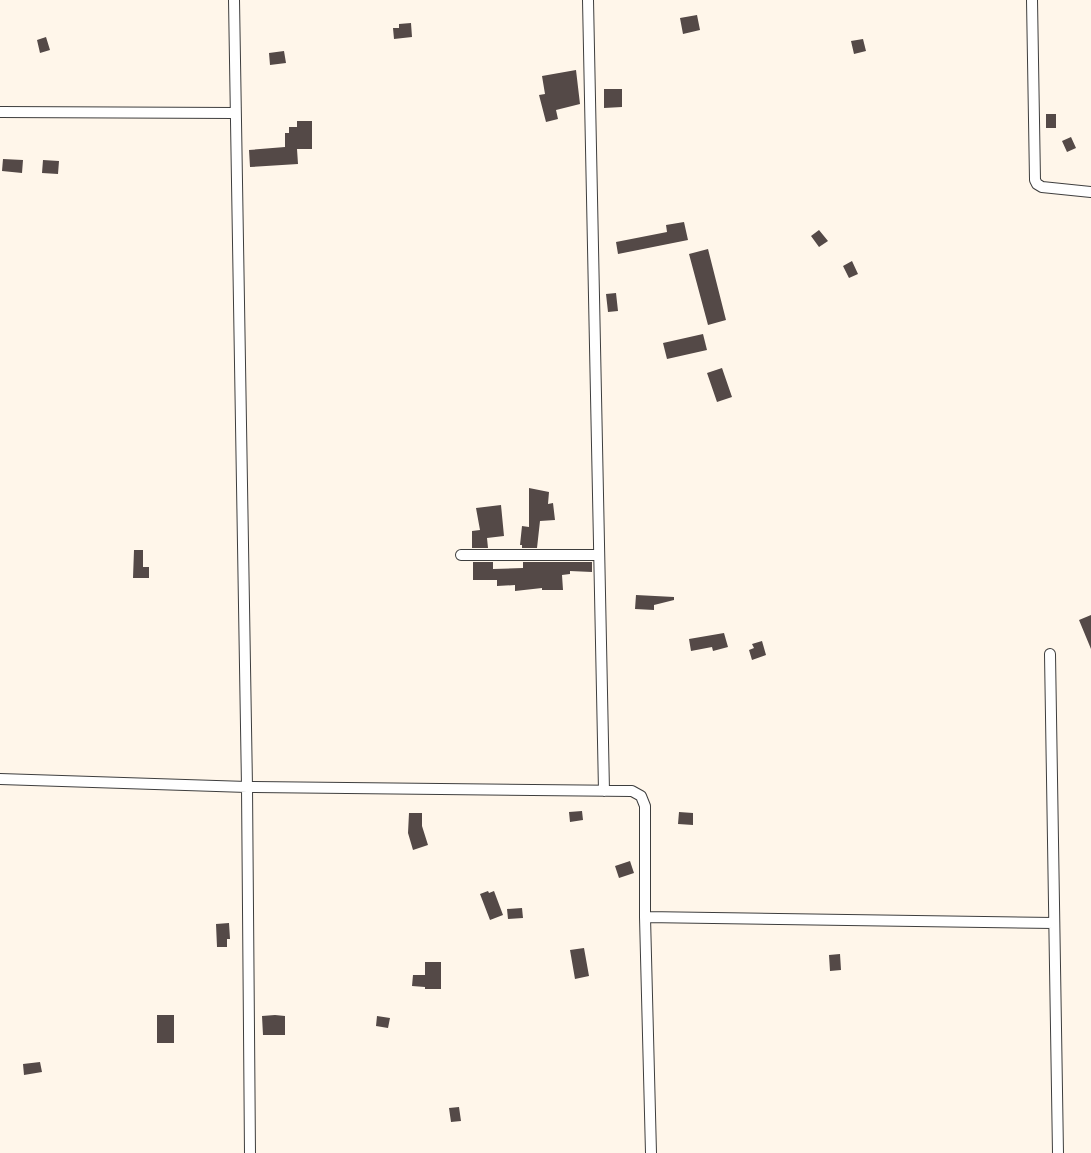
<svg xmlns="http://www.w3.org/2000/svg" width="1091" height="1153" font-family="'Zilla Slab',serif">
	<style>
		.building { fill: #544947 }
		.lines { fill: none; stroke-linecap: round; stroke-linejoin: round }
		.street-casing { stroke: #3e3e3e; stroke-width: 12 }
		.street { stroke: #fff; stroke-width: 10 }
	</style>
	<rect width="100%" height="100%" fill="#fff6ea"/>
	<path class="building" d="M697,15L700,30L683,34L680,18Z
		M411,23L412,37L394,39L393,28H399V24Z
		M46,37L50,50L40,53L37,40Z
		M863,39L866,51L854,54L851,41Z
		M284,51L286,63L270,65L269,53Z
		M576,70L580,104L556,110L558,119L546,122L539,95L545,94L542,76Z
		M604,89H622V107L604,108Z
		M1046,114H1056V128H1046Z
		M297,121H312V149H297L298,164L250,167L249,150L285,147V133H289V127H297Z
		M1071,137L1076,148L1067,152L1062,141Z
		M3,159L23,160L22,173L2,171Z
		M43,160L59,161L58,174L42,173Z
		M684,222L688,240L618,254L616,242L667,232L666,225Z
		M819,230L828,241L819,247L811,236Z
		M708,249L726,320L708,325L689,254Z
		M852,261L858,274L849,278L843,266Z
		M616,293L618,311L608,312L606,294Z
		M703,334L707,350L667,359L663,343Z
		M722,368L732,397L717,402L707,373Z
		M529,488L549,492L548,504L553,503L555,520L540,521L537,548H522V545H520L522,526L529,527Z
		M501,505L504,536L487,538L488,548H472V531L480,530L476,508Z
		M134,550H143V567H149V578H133Z
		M473,562H493V569L523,568V562H592V572L570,571V574L562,575L563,590H542V588L515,591V585L497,586V580H473Z
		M636,595L674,597V600L654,605V610L635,609Z
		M1091,615V649L1079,620Z
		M724,633L728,647L713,651L712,647L691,651L689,639Z
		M762,641L766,655L752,660L749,650L754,648L752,644Z
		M582,811L583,820L570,822L569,812Z
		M679,812L693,813V825L678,824Z
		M409,813H422V826L428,845L413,850L408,833Z
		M630,861L634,873L619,878L615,866Z
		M488,891L489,893L494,891L503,915L490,920L480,894Z
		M522,908L523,918L508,919L507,909Z
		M229,923L230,939H227V947H217L216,924Z
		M584,948L589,976L575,979L570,950Z
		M840,954L841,970L830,971L829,955Z
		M425,962H441V989H425V987L412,986L413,975H425Z
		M157,1015H174V1043H157Z
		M275,1015L285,1016V1035H263L262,1016Z
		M377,1016L390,1018L388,1028L376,1026Z
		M40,1062L42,1072L24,1075L23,1064Z
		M459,1107L461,1121L451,1122L449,1108Z"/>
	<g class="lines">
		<defs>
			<path id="street" d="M234,0L247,787L250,1153
				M588,0L604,791
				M1032,0L1035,180L1037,184L1042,187L1091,192
				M0,112L235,113
				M461,555H599
				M1050,654L1058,1153
				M0,779L247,787L632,791L641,796L645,806V917L651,1153
				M645,917L1054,923"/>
		</defs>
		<use href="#street" class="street-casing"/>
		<use href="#street" class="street"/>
	</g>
</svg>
